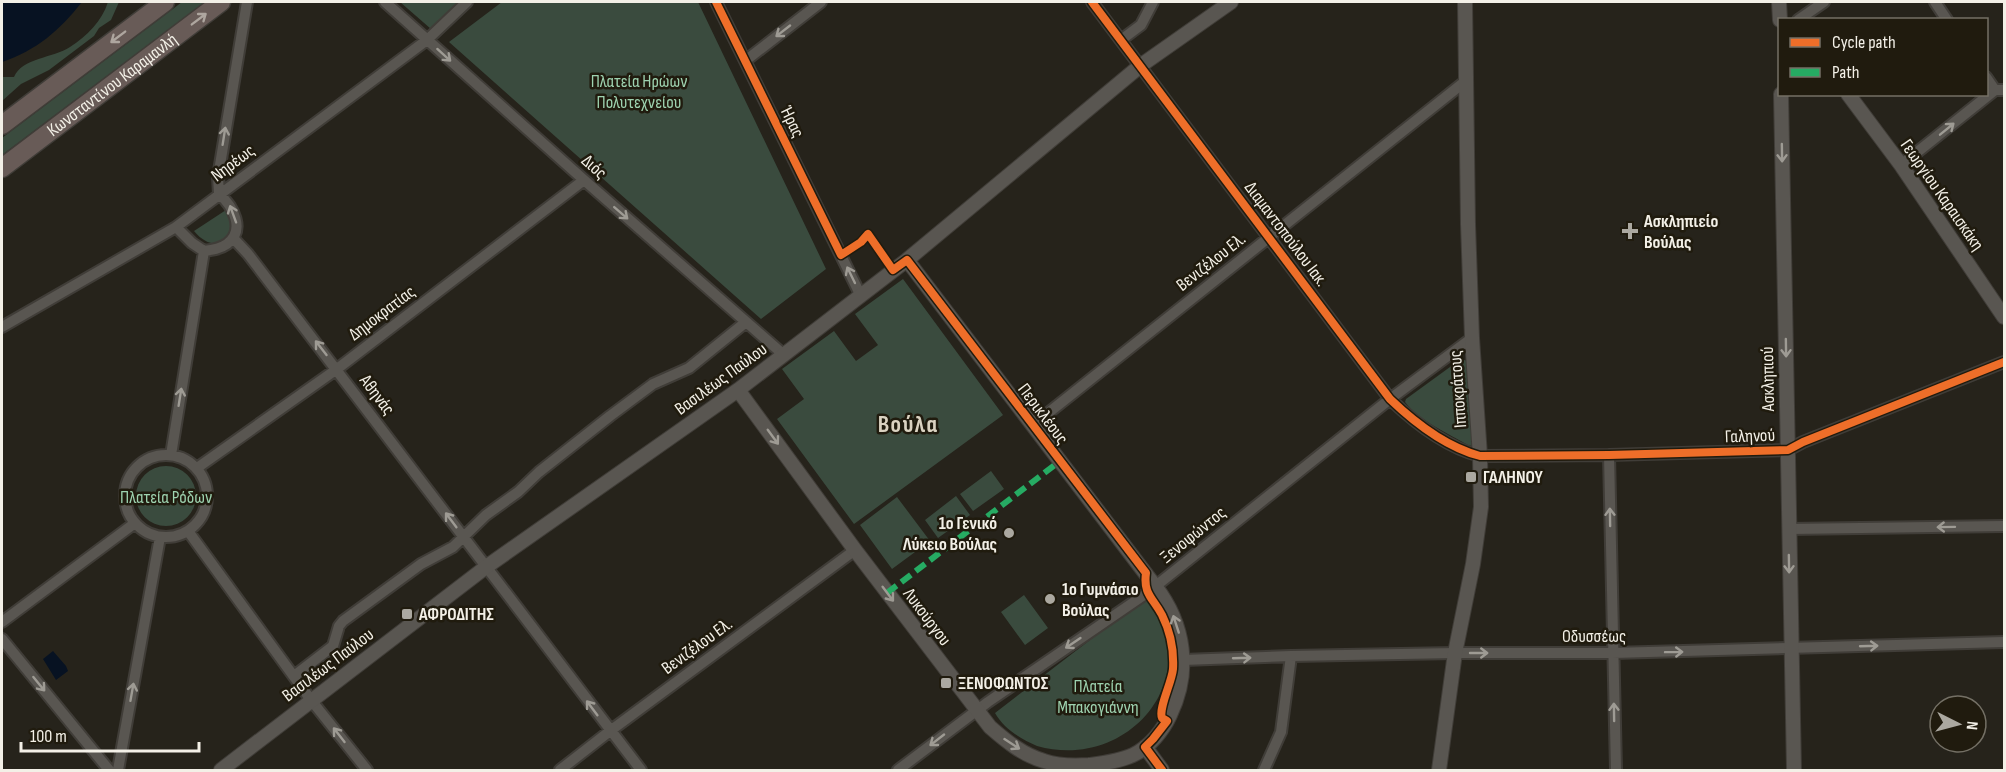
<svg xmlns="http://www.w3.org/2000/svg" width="2006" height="772" font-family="'Sofia Sans Condensed',sans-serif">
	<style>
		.green { fill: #3a4b3e }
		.water { fill: #071222 }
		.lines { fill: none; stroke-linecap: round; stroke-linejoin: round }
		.minor-casing { stroke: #403d38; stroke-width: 14 }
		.tertiary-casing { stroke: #403d38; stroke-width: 16 }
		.trunk-casing { stroke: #403d38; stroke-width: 21 }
		.minor { stroke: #595651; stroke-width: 10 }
		.tertiary { stroke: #595651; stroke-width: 14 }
		.trunk { stroke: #685b57; stroke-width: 18 }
		.quiet { stroke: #26ab63; stroke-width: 6; stroke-dasharray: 12 6; stroke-linecap: butt }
		.cycleway-casing { stroke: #201b0e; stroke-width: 11 }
		.cycleway { stroke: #ee6e29; stroke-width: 8 }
		.oneway { stroke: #aea69f }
		.oneway2 { stroke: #9e9b94 }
		.poi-dot { fill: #aba8a0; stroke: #201b0e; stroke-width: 2 }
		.labels { text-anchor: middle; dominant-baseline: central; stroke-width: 5; stroke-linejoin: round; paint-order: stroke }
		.park-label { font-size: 18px; fill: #9ed3b0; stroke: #201b0e }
		.street-label { font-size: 18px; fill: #f3f0e7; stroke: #201b0e }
		.poi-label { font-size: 18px; font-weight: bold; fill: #f3f0e7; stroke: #201b0e; text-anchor: start }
		.district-label { font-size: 24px; font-weight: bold; letter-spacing: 1.5px; fill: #dad2c1; stroke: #201b0e }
	</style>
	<rect width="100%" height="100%" fill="#26231b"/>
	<path class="green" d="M108,2H119L111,20L99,28L94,36L49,70L21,84L2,101V77H14C22,58 53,58 70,47C87,36 102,21 108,2Z
		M182,2H205L2,155V138Z
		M400,2H467L431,29Z
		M502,2H698L826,269L761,319L449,42Z
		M226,210C242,239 215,257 194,231Z
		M903,279L1003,415L854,524L777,419L804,399L782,369L834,331L856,361L878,345L855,314Z
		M1461,359L1468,361L1472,446L1468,445C1449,434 1418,420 1405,402L1406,399Z
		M136 496a30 30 0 1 1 60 0a30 30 0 1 1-60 0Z
		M991,471L1004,489L973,511L960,494Z
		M956,496L970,515L938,538L925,520Z
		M897,497L930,541L892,569L860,525Z
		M1024,595L1048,628L1025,645L1001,612Z
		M1146,597C1209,674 1130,772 1037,746C1021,739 1004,729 995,713Z"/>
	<path class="water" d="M2,2H82C59,31 37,50 2,62Z
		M53,651L66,666L68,671L56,680L43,659Z"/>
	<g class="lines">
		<defs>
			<path id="minor" d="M385,2L584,180L784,355
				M716,2L860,294
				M1092,2L1390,399C1415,423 1446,447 1480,456L1609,455L1788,450L1803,442L2004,362
				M1935,2L1947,20
				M1798,20L1824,2
				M1121,40L1141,25L1153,2
				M745,61L821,2
				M1986,77L1995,90
				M1901,165L1995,90H2004
				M176,227L192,243L204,251C212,250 220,249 227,244C246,230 233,206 219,194L218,177L247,2
				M233,238L248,254L641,770
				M2,327L176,227L427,40L467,2
				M1033,425L1467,80
				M125 496a41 41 0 1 1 82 0a41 41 0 1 1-82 0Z
				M171,455L204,251
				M1609,455L1616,770
				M197,468L337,369L584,180
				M1789,529L2004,526
				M188,531L311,700L367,770
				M2,622L135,523
				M2,639L109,770
				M1183,660L1291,656L1455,653H1613L2004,642
				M294,676L333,646L339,626L343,621L421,564L453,547L486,515L518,492L539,472L610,416L653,384L689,368L746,322
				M118,770L160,537
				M560,770L610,731L855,550
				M898,770L988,702L1147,593L1390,399L1472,338
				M1264,770L1281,732L1291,656"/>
			<path id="tertiary" d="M1779,2L1780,20
				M1781,94L1794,770
				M1848,94L1901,165L2004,317
				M738,390L855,550L990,727C1006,741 1023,755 1044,761C1058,766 1074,766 1089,765C1104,763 1120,761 1133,755C1150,747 1163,730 1170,715C1191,671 1185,625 1155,586L907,260
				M1145,747L1162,770
				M221,770L486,567L738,390L907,260L1140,66L1231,2
				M1439,770L1455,653L1473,564L1481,507L1480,456L1472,338L1468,224L1465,2"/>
			<g id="trunk">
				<path d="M2,125L165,2"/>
				<path id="s1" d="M2,168L221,2"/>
			</g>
		</defs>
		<use href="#minor" class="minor-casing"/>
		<use href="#tertiary" class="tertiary-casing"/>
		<use href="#trunk" class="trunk-casing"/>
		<use href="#minor" class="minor"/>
		<use href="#tertiary" class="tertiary"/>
		<use href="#trunk" class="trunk"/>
		<path class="quiet" d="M887,593L1060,461"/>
		<defs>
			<path id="cycleway" d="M716,2L841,255L861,242L868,234L893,270L907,260L1146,573C1143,594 1153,598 1162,615C1170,631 1174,651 1173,669C1172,682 1158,709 1162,718L1167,721L1153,739L1145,747L1162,770
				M1092,2L1390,399C1415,423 1446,447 1480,456L1609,455L1788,450L1803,442L2004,362"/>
		</defs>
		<use href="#cycleway" class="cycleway-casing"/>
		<use href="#cycleway" class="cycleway"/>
	</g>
	<defs><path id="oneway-shaft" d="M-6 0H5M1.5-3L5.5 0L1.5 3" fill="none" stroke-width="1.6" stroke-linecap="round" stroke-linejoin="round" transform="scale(1.5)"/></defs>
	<g class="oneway">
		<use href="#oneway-shaft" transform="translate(199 19) rotate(-37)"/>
		<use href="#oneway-shaft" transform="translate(118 37) rotate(143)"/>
	</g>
	<g class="oneway2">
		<use href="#oneway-shaft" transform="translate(783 31) rotate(142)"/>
		<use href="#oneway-shaft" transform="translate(444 55) rotate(42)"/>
		<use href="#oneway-shaft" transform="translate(1947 129) rotate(-39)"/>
		<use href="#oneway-shaft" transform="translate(224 136) rotate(-81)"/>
		<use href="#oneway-shaft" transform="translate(1782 153) rotate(89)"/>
		<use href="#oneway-shaft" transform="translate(621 213) rotate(41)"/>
		<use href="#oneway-shaft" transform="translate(233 214) rotate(-110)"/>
		<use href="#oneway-shaft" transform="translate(851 275) rotate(-116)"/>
		<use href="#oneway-shaft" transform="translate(321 348) rotate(-128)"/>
		<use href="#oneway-shaft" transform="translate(1786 348) rotate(89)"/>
		<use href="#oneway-shaft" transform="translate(180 397) rotate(-81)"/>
		<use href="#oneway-shaft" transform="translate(773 437) rotate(54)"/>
		<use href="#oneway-shaft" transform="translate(1610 517) rotate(-91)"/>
		<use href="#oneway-shaft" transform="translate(451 520) rotate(-127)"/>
		<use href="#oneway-shaft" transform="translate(1946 527) rotate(179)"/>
		<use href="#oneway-shaft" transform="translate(1789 564) rotate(89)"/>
		<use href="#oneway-shaft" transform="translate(888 594) rotate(53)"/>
		<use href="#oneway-shaft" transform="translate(1176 624) rotate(-108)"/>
		<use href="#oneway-shaft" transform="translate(1073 643) rotate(146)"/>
		<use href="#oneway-shaft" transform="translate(1869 646) rotate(-2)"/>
		<use href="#oneway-shaft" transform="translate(1674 652) rotate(-1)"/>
		<use href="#oneway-shaft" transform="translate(1479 653)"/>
		<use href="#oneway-shaft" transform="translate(1242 658) rotate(-2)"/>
		<use href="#oneway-shaft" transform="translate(39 684) rotate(51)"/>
		<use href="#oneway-shaft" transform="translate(132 692) rotate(-80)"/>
		<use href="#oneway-shaft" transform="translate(592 708) rotate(-127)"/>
		<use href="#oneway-shaft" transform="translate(1614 712) rotate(-91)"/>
		<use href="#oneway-shaft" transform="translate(339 735) rotate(-128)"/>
		<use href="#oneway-shaft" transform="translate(937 740) rotate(142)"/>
		<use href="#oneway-shaft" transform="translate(1012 744) rotate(33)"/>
	</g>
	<g class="poi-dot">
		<path d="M1627 222h6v6h6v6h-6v6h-6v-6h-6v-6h6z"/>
		<rect x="1465" y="471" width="12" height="12" rx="3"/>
		<circle cx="1009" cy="533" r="6"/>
		<circle cx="1050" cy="599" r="6"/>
		<rect x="401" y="608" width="12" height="12" rx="3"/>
		<rect x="940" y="677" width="12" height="12" rx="3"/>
	</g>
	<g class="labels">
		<g class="park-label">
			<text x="639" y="81">Πλατεία Ηρώων<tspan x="639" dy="21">Πολυτεχνείου</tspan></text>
			<text x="166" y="497">Πλατεία Ρόδων</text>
			<text x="1098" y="686">Πλατεία<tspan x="1098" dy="21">Μπακογιάννη</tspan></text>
		</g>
		<g class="street-label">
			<text stroke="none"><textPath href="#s1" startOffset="138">Κωνσταντίνου Καραμανλή</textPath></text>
			<text transform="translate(792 122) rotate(64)">Ήρας</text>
			<text transform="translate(233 163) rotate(-37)">Νηρέως</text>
			<text transform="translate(594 167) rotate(42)">Διός</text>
			<text transform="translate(1942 195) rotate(55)">Γεωργίου Καραισκάκη</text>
			<text transform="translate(1286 234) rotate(53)">Διαμαντοπούλου Ιακ.</text>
			<text transform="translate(1211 262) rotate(-38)">Βενιζέλου Ελ.</text>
			<text transform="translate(382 313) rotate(-37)">Δημοκρατίας</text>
			<text transform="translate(721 379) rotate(-36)">Βασιλέως Παύλου</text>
			<text transform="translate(1768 379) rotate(-91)">Ασκληπιού</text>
			<text transform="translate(1458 389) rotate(-94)">Ιπποκράτους</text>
			<text transform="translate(377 395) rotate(53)">Αθηνάς</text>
			<text transform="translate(1043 414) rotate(53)">Περικλέους</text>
			<text transform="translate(1750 436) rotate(-2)">Γαληνού</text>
			<text transform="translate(1193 535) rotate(-39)">Ξενοφώντος</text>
			<text transform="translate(927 617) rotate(53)">Λυκούργου</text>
			<text x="1594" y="636">Οδυσσέως</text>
			<text transform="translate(697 646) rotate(-36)">Βενιζέλου Ελ.</text>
			<text transform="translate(328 665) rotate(-37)">Βασιλέως Παύλου</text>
		</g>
		<g class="poi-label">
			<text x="1644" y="221">Ασκληπιείο<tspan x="1644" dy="21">Βούλας</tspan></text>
			<text x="1483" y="477">ΓΑΛΗΝΟΥ</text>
			<text x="997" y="523" text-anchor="end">1ο Γενικό<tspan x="997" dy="21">Λύκειο Βούλας</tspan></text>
			<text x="1062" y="589">1ο Γυμνάσιο<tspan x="1062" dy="21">Βούλας</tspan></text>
			<text x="419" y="614">ΑΦΡΟΔΙΤΗΣ</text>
			<text x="958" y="683">ΞΕΝΟΦΩΝΤΟΣ</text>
		</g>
		<g class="district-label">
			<text x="908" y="424">Βούλα</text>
		</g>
	</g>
	<rect width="2006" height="772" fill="none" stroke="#f3f0e7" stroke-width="6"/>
	<rect x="1778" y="18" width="210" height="78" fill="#201b0e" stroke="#747065" stroke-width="1.5"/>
	<rect x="1790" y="38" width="30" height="9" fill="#ee6e29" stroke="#747065" stroke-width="1.5"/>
	<text x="1832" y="48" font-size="18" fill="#f3f0e7">Cycle path</text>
	<rect x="1790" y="68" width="30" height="9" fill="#26ab63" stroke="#747065" stroke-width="1.5"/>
	<text x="1832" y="78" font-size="18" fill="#f3f0e7">Path</text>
	<g transform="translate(1958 724) rotate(96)"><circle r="28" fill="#201b0e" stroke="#747065" stroke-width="1.5"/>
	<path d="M0-4.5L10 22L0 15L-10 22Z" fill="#aba8a0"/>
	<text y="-9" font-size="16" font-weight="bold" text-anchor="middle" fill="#f3f0e7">N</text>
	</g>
	<path d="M21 742v9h178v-9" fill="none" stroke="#f3f0e7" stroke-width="3"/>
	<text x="30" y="742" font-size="18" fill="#f3f0e7" stroke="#201b0e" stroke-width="4.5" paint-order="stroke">100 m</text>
</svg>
